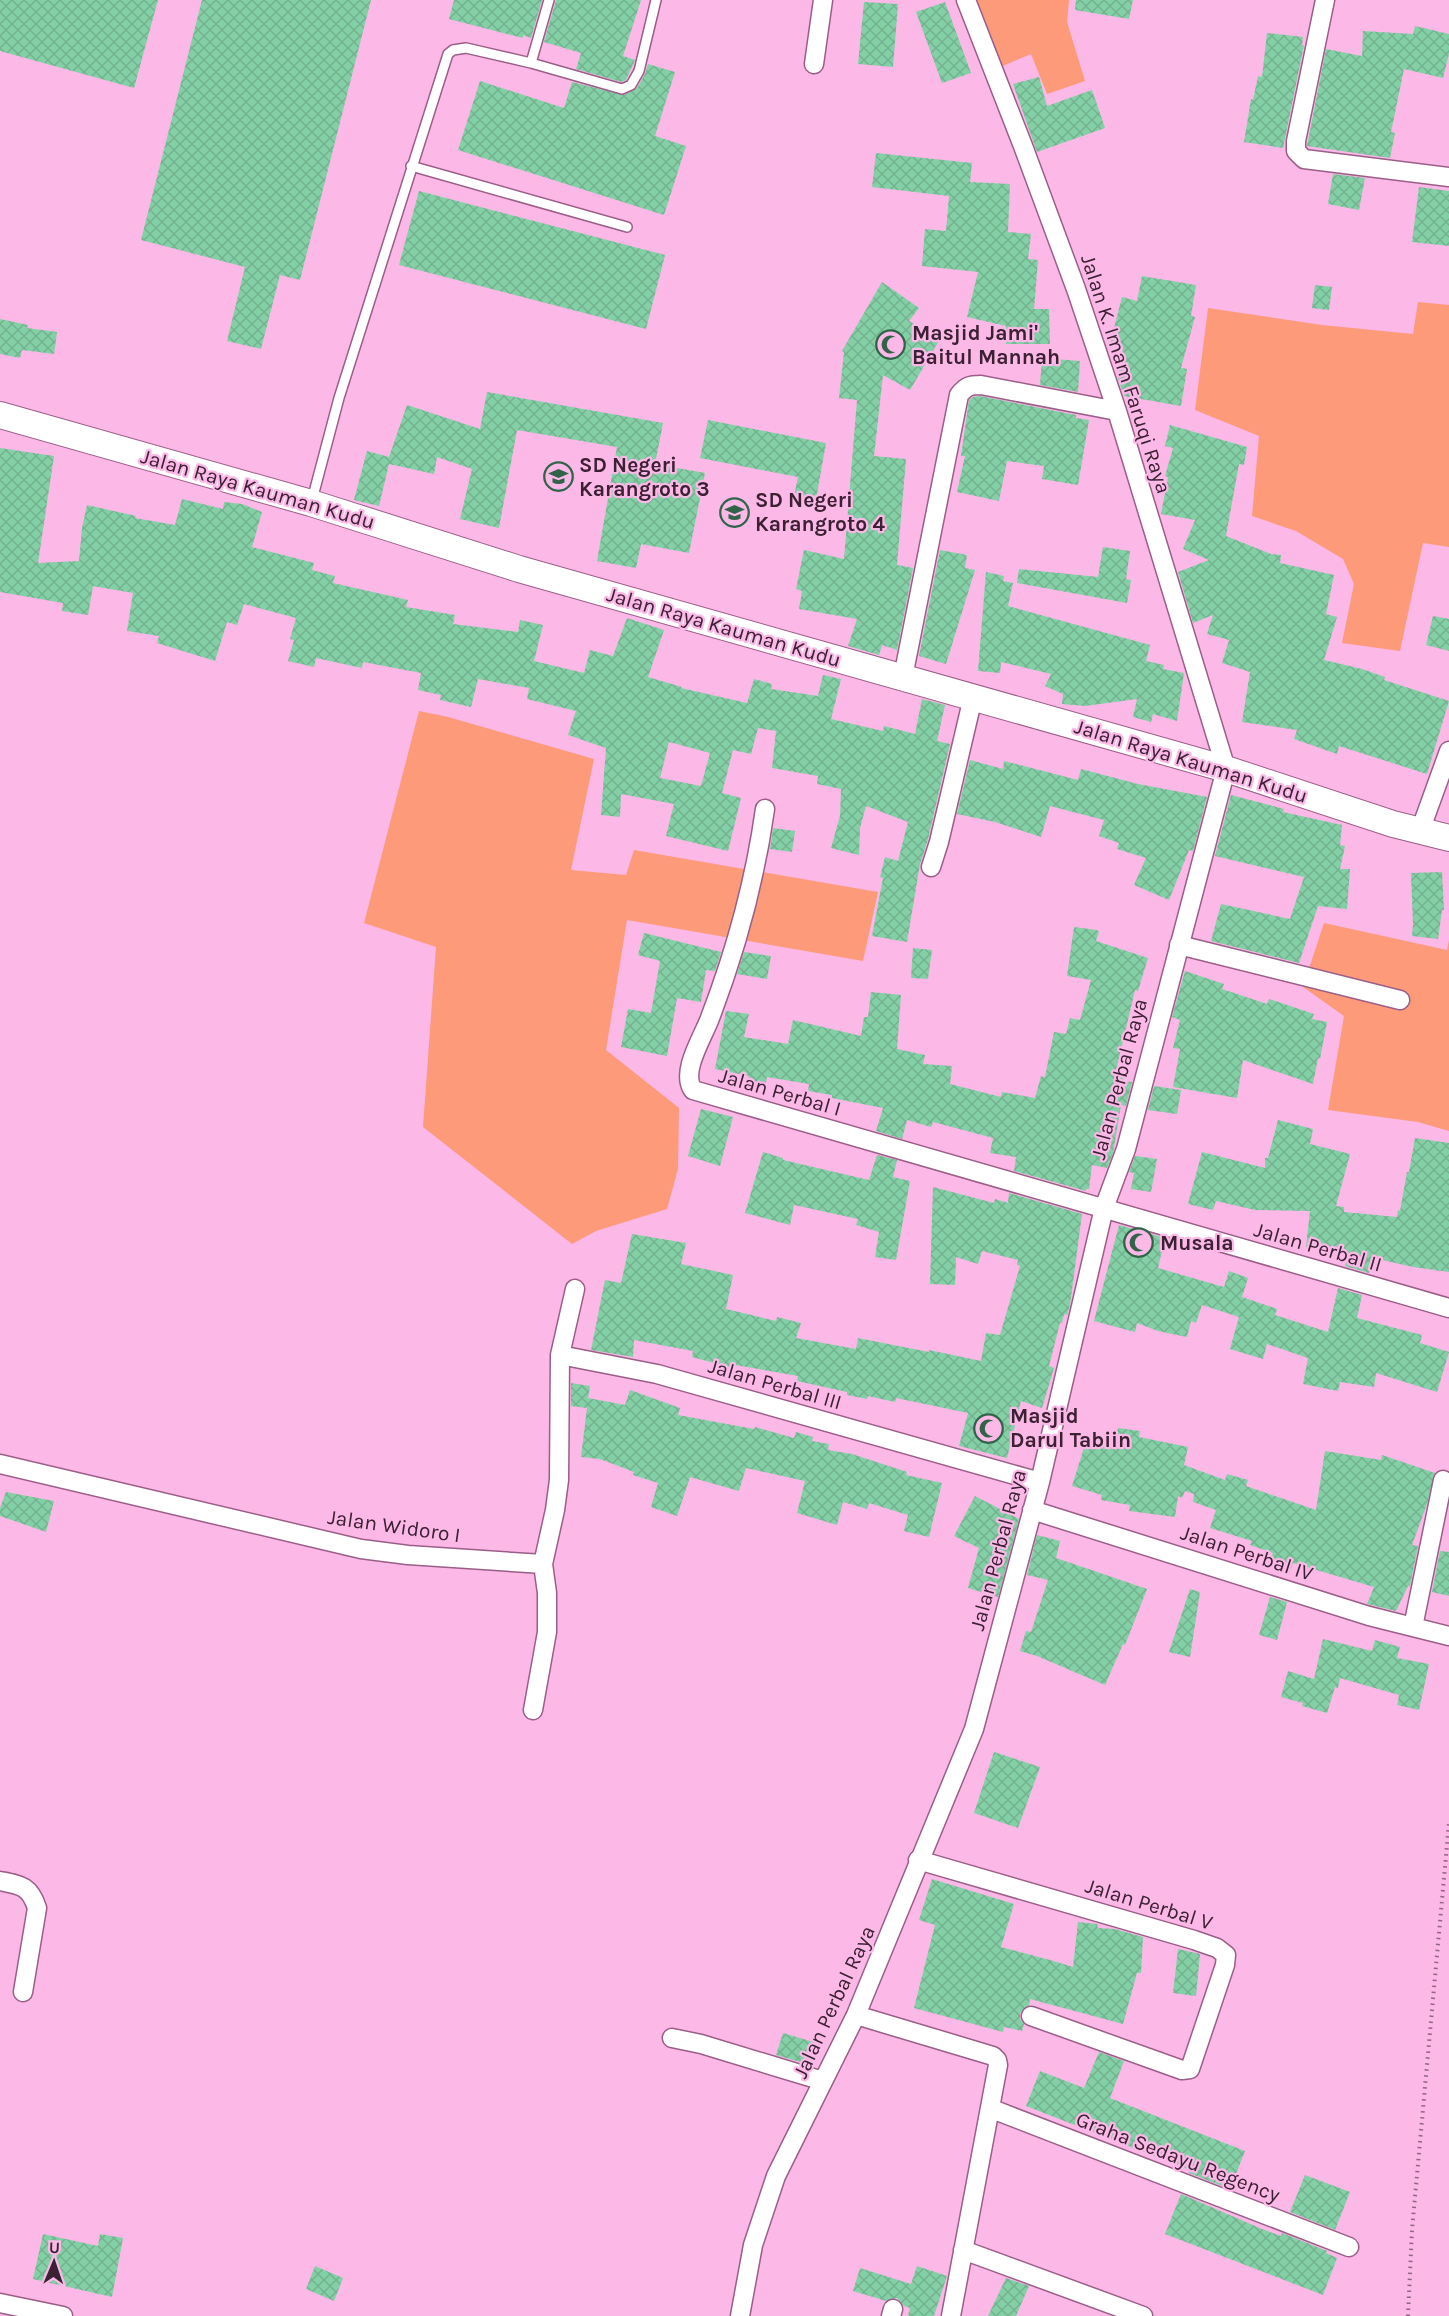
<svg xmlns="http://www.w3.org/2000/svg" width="1449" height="2316" font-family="Karla,sans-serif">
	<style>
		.grass { fill: #fc9a7a }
		.building { fill: url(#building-cross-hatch); fill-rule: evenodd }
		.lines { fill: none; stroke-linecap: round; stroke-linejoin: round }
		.lane-casing { stroke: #9b5e88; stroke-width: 12 }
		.street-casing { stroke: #9b5e88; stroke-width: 21 }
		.secondary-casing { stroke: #9b5e88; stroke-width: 28 }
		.path { stroke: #926584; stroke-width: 4; stroke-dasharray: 1.5 4.5; stroke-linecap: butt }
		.lane { stroke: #fff; stroke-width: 9 }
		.street { stroke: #fff; stroke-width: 18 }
		.secondary { stroke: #fff; stroke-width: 26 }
		.labels { text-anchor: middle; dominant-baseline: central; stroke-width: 4.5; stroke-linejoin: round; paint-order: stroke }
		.poi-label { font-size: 21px; font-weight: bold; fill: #3b2133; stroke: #fcb8e7; text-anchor: start }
		.street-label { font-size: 21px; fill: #3b2133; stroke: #fcb8e7 }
	</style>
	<defs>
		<pattern id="building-cross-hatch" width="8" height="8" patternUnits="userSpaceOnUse" patternTransform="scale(1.5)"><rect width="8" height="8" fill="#84d0a6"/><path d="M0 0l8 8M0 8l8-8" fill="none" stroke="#73b28f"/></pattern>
	</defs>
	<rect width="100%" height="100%" fill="#fcb8e7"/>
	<path class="grass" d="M976,0H1069L1067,22L1085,81L1047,94L1031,54L998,68Z
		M1418,302L1449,305V547L1423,543L1400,651L1342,643L1354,584L1343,559L1296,531L1252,516L1259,436L1195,410L1208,308L1322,325L1413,334Z
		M419,711L448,717L594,759L571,870L626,875L634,850L878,892L863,961L627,920L606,1050L679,1108L678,1169L667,1209L596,1231L572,1244L423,1127L436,947L364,923Z
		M1324,923L1447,950L1449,940V1131L1418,1122L1328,1110L1344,1016L1303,987Z"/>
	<path class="building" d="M0,0H158L134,88L0,51Z
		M202,0H371L300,280L280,275L261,349L227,341L245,267L141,240Z
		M454,0H542L531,38L523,35V38L449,19Z
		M556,0H641L623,56L635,60L626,80L621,82L576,69L581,53L544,42Z
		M1076,0H1133L1129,19L1075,10Z
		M864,2L898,4L893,67L858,64Z
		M945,2L971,73L942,83L916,12Z
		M1415,26L1449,34V54L1443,78L1404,69L1391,132L1395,133L1390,158L1307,146L1326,49L1362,56L1363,31L1413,34Z
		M1267,33L1303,37L1302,45H1304L1283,148L1244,142L1251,99L1253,100L1258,76L1262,77Z
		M648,64L675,72L655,136L686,146L664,215L458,150L480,81L564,108L572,82L624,95L637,88L645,74Z
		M1039,77L1047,106L1092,90L1105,128L1037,152L1013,84Z
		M876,153L972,163L970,182L1010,184L1008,232L1031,234L1028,259L1038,260L1034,309H1049L1050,344H1006V326L967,317L978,272L922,266L925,229L946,231L949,196L872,187Z
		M1333,174L1365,178L1359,210L1328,204Z
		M1419,187L1449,191V246L1412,242Z
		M419,191L665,255L646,329L399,265Z
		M1142,276L1196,285L1191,316L1195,317L1181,368L1187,369L1181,406L1124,396L1118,379L1123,348L1110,344L1122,297L1137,301Z
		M882,282L919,308L909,321L940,339L910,390L883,375L874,456L906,459L897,565L913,568L897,650L882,645L879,655L848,646L857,619L799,609L802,591L796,589L804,550L844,559L857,400L839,398L844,352L842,351Z
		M1315,285L1332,287L1329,310L1312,308Z
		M0,319L28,325L27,328L57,332L54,354L22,350L20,358L0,354Z
		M1042,358L1080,361L1078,392L1040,385Z
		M487,392L663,423L655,464L705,473L689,553L641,544L636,568L597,561L617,447L517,430L499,528L460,519L472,469L437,457L434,474L389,464L379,506L354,500L367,451L389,457L407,405L480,429Z
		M980,396L1076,415V418L1089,420L1078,485L1042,479L1044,466L1007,461L999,501L957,492L965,456H961L969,400L973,397Z
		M708,420L826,443L815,505L793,501L798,477L700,458Z
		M1170,425L1247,447L1244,465L1239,464L1226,536L1271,554L1281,555L1280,563L1334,575L1326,614L1337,617L1324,660L1362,669L1385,677L1384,680L1449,701L1427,774L1339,746L1337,754L1294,739L1297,730L1242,722L1250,672L1222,663L1229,640L1207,634L1213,615L1193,623L1178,572L1209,560L1183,549L1195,520L1161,514L1168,477L1165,476L1173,448L1165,446Z
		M0,448L54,456L38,563L79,561L82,528L87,505L136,516L135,518L175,525L182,499L223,509L224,502L242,504L262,512L252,547L314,563L312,570L335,576L333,583L408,600L406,607L455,615L453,624L518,632L520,620L543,625L534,661L584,673L590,650L613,656L627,618L664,630L648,677L682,687L681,688L747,703L754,679L772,684L771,689L818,696L823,675L841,679L831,719L883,731L884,726L915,734L922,699L945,705L937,741L950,744L928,839L920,864L907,942L872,936L883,878L880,877L885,857L898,861L908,822L866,806L860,828L859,855L831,848L840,816L841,789L817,784L818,776L772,768L776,731L758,728L751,754L733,750L722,793L741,798L728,851L666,836L674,804L621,794L620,817L601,815L606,748L568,735L576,711L527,699L529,688L478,679L471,707L440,700L441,695L418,690L421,673L363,662L362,668L316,658L314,667L288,661L294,640L290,639L296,618L244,604L237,625L227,622L215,661L157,643L159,636L127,631L133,593L93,586L88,615L62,611L63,603L0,592ZM669,742L710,753L701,786L660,778Z
		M1103,547L1130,551L1126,579L1131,580L1127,603L1017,583L1019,569L1098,577Z
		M940,550L967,555L965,568L975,570L946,664L919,656Z
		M986,572L1004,576L1003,581L1013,583L1008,606L1150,645L1146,661L1164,665L1163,669L1184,673L1177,721L1153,714L1151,722L1133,717L1137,699L1085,706L1062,704L1063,694L1045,686L1051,674L1001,662L1000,673L978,671Z
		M1433,616L1449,619V651L1426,645Z
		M970,760L1003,769L1004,761L1078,780L1081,769L1138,784L1207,797L1193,851L1189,850L1169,900L1134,885L1146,858L1117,849L1119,843L1099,836L1104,820L1050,806L1041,837L995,822L957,814Z
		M1231,795L1284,809L1283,812L1342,825L1340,845L1345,846L1340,869H1350L1347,909L1318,906L1299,963L1211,941L1221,904L1290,919L1304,877L1215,856Z
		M773,828L795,831L792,852L770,849Z
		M1442,872L1444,910H1442L1438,939L1412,936L1413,924L1411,873Z
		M1074,927L1097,930L1099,932L1096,941L1148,958L1138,991L1135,990L1116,1071L1125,1073L1123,1081L1132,1082L1126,1106L1121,1105L1113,1153L1107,1168L1092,1165L1089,1189H1086V1191L1014,1171L1016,1157L990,1153L993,1138L933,1122L931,1127L907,1120L902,1139L876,1131L883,1108L832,1098V1095L808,1091L809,1084L767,1077L765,1087L747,1084L749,1076L715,1069L726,1011L749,1014L744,1037L788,1044L793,1020L861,1036L864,1017H868L871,992L901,995L897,1049L925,1055L923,1064L952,1066L950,1084L1001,1097L1002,1092L1035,1098L1041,1076L1045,1077L1054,1032L1066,1034L1070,1018L1080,1020L1091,980L1067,976Z
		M644,933L721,952L715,971L706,970L701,1002L677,998L667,1056L621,1047L628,1009L651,1013L660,961L638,955Z
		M913,948L932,950L928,979L911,978Z
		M744,952L771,956L767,979L737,974Z
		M1185,971L1224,984L1222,989L1267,1004L1269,999L1314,1014L1312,1019L1327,1022L1320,1059L1318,1058L1313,1084L1243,1060L1237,1098L1173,1087L1180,1049L1173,1048L1180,1020L1172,1017Z
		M1154,1086L1181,1090L1177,1114L1148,1110Z
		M701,1109L733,1117L720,1166L688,1156Z
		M1278,1120L1313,1129L1310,1144L1350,1154L1336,1206L1344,1207V1212L1397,1217L1398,1210L1400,1211L1407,1172H1409L1415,1138L1449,1143V1272L1413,1267L1373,1258L1369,1273L1345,1266L1349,1254L1306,1247L1310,1211L1255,1210L1216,1201L1213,1210L1188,1204L1202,1152L1265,1168V1158H1268Z
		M763,1152L783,1158V1160L869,1180L877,1155L897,1160L893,1177L910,1181L896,1260L875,1257L879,1232L856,1225L858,1219L794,1205L790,1225L745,1213Z
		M1135,1156L1157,1159L1151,1192L1131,1189L1134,1173L1129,1172Z
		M933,1187L994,1203L995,1199L1008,1203L1009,1193L1082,1214L1070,1305L1067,1315L1064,1314L1062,1323H1060L1049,1366L1054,1368L1042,1408L1021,1401L1007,1458L959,1446L968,1413L896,1398L895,1402L868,1396L867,1399L847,1395V1392L797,1381L798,1376L730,1364L729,1367L692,1357L693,1351L634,1340L633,1357L591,1350L605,1280L621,1283L632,1234L686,1243L681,1264L733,1275L726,1309L776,1321L777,1317L801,1323L796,1338L856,1349L858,1338L929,1352V1350L981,1361L986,1333L1000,1335L1020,1266L1017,1265L1018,1260L982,1251L978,1264L956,1257L955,1285L930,1284Z
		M1119,1225L1165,1238L1158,1268L1224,1287L1229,1271L1248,1278L1242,1297L1277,1309L1275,1315L1328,1332L1338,1288L1362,1295L1357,1318L1422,1335L1420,1343L1449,1352L1437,1392L1376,1373L1374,1387L1340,1382L1338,1391L1303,1384L1308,1358L1267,1344L1263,1359L1230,1349L1239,1317L1202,1305L1196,1323L1191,1321L1187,1337L1158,1331L1137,1323L1135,1332L1094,1321Z
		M571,1383L590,1386L588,1398L625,1405L630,1390L680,1408L678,1415L754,1429L755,1427L794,1438L796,1432L813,1437L812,1441L829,1444L828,1450L852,1454L907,1472L906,1475L942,1483L929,1537L904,1531L908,1515L869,1503L867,1509L843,1502L837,1525L797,1513L805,1481L746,1468L739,1491L690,1477L677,1516L651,1507L658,1483L633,1475L634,1472L600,1459L581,1457L587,1408L571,1406Z
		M1118,1428L1140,1431L1139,1437L1188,1447L1184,1465L1225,1480L1227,1474L1248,1480L1246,1486L1316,1510L1325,1451L1381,1460L1382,1455L1435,1473L1427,1504L1412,1545L1418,1546L1410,1586H1408L1396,1611L1367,1604L1374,1587L1293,1563L1289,1574L1267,1566L1273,1553L1250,1545L1252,1541L1210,1528L1216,1510L1193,1502L1194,1494L1185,1491L1182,1498L1178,1496L1175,1517L1129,1511L1130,1505L1101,1500L1102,1495L1072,1486L1088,1435L1115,1444Z
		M6,1492L54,1501L46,1532L0,1516V1508Z
		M975,1496L1019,1519L998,1597L968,1588L979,1548L954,1536Z
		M1037,1535L1060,1541L1056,1558L1147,1589L1125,1645L1123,1644L1105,1685L1037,1656L1020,1651L1026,1631L1031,1632L1048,1580L1027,1575Z
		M1440,1551L1449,1552V1596L1432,1592Z
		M1190,1589L1200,1592L1190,1657L1169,1652Z
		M1270,1597L1287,1602L1277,1640L1259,1635Z
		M1323,1639L1372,1651L1375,1640L1400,1647L1397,1658L1429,1664L1419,1710L1397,1705L1399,1695L1340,1678L1338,1688L1335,1687L1327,1713L1302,1706L1303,1703L1281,1697L1288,1671L1314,1679Z
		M994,1752L1040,1767L1018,1828L974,1813Z
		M932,1879L1014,1904L1001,1947L1050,1960L1073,1967L1078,1922L1097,1924L1098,1928L1115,1929L1143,1937L1141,1973H1137L1123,2024L1030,1999L1029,2005L1020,2013V2019L1024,2024L1022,2031L1004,2027L1003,2032L914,2008L935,1925L919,1920Z
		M1178,1949L1200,1954L1196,1996L1173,1993Z
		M783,2033L820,2044L814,2066L776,2055Z
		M1099,2052L1124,2061L1110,2098L1245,2151L1230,2189L1189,2173L1190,2170L1026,2106L1040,2071L1084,2088Z
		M1305,2175L1350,2192L1335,2230L1290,2212Z
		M1181,2194L1262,2229L1281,2236L1282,2233L1327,2251L1326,2253L1337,2258L1323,2295L1165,2234Z
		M43,2234L98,2246L100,2234L123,2238L112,2297L33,2279Z
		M315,2266L343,2278L334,2301L306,2289Z
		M917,2266L947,2276L934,2316H908L910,2308L904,2306L897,2298L886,2301L853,2291L860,2268L911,2284Z
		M1006,2278L1029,2286L1016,2316H988Z"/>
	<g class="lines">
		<defs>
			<path id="lane" d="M531,63L549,0
				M411,166L627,227
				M312,500L339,398L448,54L453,50L466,48L531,63L622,89L631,85L639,71L656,0"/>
			<path id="street" d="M1325,0L1296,141V151L1304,159L1449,177
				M814,64L823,0
				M903,677L959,395C966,386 970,385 981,385L1117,411
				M765,809C755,881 736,950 710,1018C703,1037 680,1072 693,1090L1449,1308
				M1420,831L1449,751
				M931,867L939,842L973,697
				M1179,945L1400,1000
				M575,1289L560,1355L657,1374L1040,1482
				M0,1464L361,1549L408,1555L543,1564L555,1510L559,1480L560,1355
				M1032,1510L1369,1616L1449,1636
				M1413,1627L1443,1480
				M533,1710L547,1632V1593L543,1564
				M918,1860L1194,1940L1217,1948L1226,1955L1225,1965L1190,2069L1182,2070L1031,2016
				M0,1881C21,1885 30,1886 37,1908L23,1992
				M856,2015L993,2056L997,2060L998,2065L951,2316
				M672,2038L701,2044L823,2081
				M992,2109L1349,2247
				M963,2250L1143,2316
				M0,2303L63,2316
				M740,2316L753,2245L776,2176L856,2015L974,1729L1040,1482L1104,1208L1126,1149L1226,769L1117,411L1076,289L1023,146L966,0
				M891,2316L893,2309"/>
			<path id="secondary" d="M0,415L311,503L519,569L1226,769L1393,824L1449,838"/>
		</defs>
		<use href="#lane" class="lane-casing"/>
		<use href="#street" class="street-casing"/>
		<use href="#secondary" class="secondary-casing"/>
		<path class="path" d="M1408,2316L1412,2230L1449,1823"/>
		<use href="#lane" class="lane"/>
		<use href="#street" class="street"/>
		<use href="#secondary" class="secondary"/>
	</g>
	<defs>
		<symbol id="mosque-ring" viewBox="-11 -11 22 22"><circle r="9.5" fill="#fcb8e7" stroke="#306348" stroke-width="1.5"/><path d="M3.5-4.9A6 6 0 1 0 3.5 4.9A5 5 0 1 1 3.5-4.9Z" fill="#306348"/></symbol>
		<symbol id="school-ring" viewBox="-11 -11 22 22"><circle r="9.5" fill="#fcb8e7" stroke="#306348" stroke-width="1.5"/><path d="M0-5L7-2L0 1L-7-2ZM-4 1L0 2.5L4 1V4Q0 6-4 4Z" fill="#306348"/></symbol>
	</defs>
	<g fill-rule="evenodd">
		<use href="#mosque-ring" x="874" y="328" width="33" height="33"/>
		<use href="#school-ring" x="542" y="460" width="33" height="33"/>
		<use href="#school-ring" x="718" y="496" width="33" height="33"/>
		<use href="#mosque-ring" x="1122" y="1226" width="33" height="33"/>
		<use href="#mosque-ring" x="972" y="1412" width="33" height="33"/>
	</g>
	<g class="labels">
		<g class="poi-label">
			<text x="912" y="333">Masjid Jami'<tspan x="912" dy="24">Baitul Mannah</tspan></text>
			<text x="579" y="465">SD Negeri<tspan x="579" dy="24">Karangroto 3</tspan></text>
			<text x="755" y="500">SD Negeri<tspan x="755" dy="24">Karangroto 4</tspan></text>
			<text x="1160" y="1243">Musala</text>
			<text x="1010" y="1416">Masjid<tspan x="1010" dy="24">Darul Tabiin</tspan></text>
		</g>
		<g class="street-label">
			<text transform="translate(1126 374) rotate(72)">Jalan K. Imam Faruqi Raya</text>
			<text transform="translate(258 489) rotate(16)">Jalan Raya Kauman Kudu</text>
			<text transform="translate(724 627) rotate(16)">Jalan Raya Kauman Kudu</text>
			<text transform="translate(1191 761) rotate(17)">Jalan Raya Kauman Kudu</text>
			<text transform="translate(1119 1079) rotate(-75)">Jalan Perbal Raya</text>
			<text transform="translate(780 1092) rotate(16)">Jalan Perbal I</text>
			<text transform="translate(1318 1247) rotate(16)">Jalan Perbal II</text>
			<text transform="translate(775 1384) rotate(16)">Jalan Perbal III</text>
			<text transform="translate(394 1526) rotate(8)">Jalan Widoro I</text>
			<text transform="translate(998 1550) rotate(-75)">Jalan Perbal Raya</text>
			<text transform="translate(1247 1553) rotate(18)">Jalan Perbal IV</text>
			<text transform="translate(1149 1904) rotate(17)">Jalan Perbal V</text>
			<text transform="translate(834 2002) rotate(-65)">Jalan Perbal Raya</text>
			<text transform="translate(1178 2157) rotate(21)">Graha Sedayu Regency</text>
		</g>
	</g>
	<g transform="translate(54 2262) rotate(2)" stroke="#fcb8e7" stroke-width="4.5" paint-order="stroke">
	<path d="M0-4.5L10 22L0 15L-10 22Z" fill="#3b2133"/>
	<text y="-9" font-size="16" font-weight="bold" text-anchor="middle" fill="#3b2133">U</text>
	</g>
</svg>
